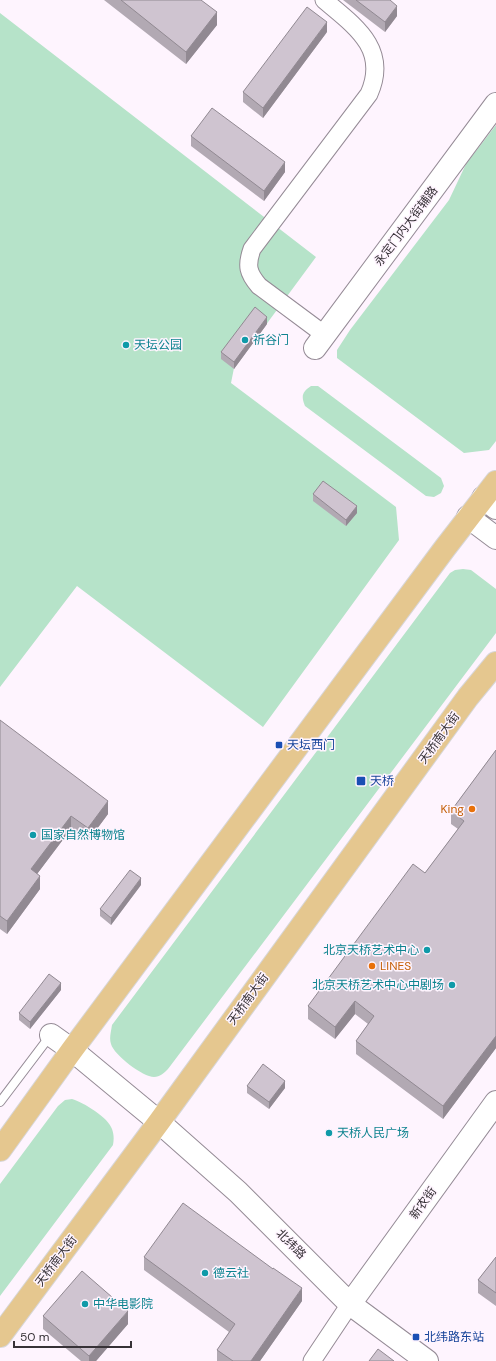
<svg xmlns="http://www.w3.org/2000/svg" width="496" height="1361" font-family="'DM Sans','Noto Sans SC',sans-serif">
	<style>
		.green { fill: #b6e3c9 }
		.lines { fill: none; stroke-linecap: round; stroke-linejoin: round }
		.lane-casing { stroke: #958b96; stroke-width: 10 }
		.street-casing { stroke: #958b96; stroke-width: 19 }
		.secondary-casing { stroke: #958b96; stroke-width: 24 }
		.primary-casing { stroke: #d7d6d7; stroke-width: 24 }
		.lane { stroke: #fff; stroke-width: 8 }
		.street { stroke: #fff; stroke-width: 17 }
		.secondary { stroke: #fff; stroke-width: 22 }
		.primary { stroke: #e5c78f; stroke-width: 22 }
		.wall { fill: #b2a9b3 }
		.shaded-wall { fill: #918992 }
		.building { fill: #cfc4d0; stroke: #918992 }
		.culture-dot { fill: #0f9aa8; stroke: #fef4fe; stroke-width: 1.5 }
		.transit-dot { fill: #1a4fb4; stroke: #fef4fe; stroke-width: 1.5 }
		.food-dot { fill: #e8710a; stroke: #fef4fe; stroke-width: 1.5 }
		.labels { text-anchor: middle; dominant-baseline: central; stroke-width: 3; stroke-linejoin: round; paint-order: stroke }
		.street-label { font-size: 12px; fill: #373237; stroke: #fef4fe }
		.culture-label { font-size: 12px; fill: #0d838f; stroke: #fef4fe; text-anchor: start }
		.transit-label { font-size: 12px; fill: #164399; stroke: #fef4fe; text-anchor: start }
		.food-label { font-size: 12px; fill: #c56008; stroke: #fef4fe; text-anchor: end }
	</style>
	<rect width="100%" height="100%" fill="#fef4fe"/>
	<path class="green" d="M0,13L316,257L234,368L231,383L396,507L399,540L263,727L77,586L0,687Z
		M496,125V441L489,450L464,453L337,358V350L350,330L449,200L466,164Z
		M311,386H318L441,478L444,486L441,493L434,497L426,496L305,406C301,396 302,392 311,386Z
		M463,569L471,570L496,589V633L168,1069C164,1073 160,1077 154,1077C143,1077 114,1055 111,1044C109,1038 111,1032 112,1025L450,573L455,570Z
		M72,1099C83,1102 109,1118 112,1129C114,1135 114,1139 113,1145L0,1296V1184L58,1106L65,1100Z"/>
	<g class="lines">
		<defs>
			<path id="lane" d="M0,1102L50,1036"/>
			<path id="street" d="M324,0C355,26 389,49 369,94L252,249C246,266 248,273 259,286L325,335
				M312,1361L350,1304"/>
			<path id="secondary" d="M315,348L496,104
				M483,498L496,508
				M468,517L496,538
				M51,1035L72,1050L159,1122L238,1192L350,1304L427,1361
				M350,1304L496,1102"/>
			<path id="primary" d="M0,1150L72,1050L445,548L496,482
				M0,1336L159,1122L468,697L496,663"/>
		</defs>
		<use href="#lane" class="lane-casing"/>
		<use href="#street" class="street-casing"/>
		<use href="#secondary" class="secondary-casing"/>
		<use href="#primary" class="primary-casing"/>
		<use href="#lane" class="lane"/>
		<use href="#street" class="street"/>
		<use href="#secondary" class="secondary"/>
		<use href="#primary" class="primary"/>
	</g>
	<path class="wall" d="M104,0H201L217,25L186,64Z
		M343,0H390L397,16L385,32Z
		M327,32L263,118L243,102V92Z
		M191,136L285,172L264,201L191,146Z
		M267,324L234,369L221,359V352Z
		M313,494L357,513L346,526L313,501Z
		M0,720L108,814L88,841L71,829L37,874L40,889L7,934L0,929Z
		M496,750V1048L443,1119L356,1054V1041L368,1024L355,1014L335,1039L308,1019V1006L425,873L458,829L451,824V811Z
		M141,885L111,925L100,916V909Z
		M61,990L30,1029L19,1020V1013Z
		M247,1086L285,1088L269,1109L247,1093Z
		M144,1257L302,1301L260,1361H217V1350L229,1332L144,1270Z
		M496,1257V1306L478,1293V1280Z
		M43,1316L128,1324L96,1361H81L43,1329Z"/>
	<path class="shaded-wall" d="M397,6V16L385,32V22Z
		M217,12V25L186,64V52Z
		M327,22V32L263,118V108Z
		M285,162V172L264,201V191Z
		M267,317V324L234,369V362Z
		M357,506V513L346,526V520Z
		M108,801V814L88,841V828Z
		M71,816V829L31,882V869Z
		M40,876V889L7,934V921Z
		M141,878V885L111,925V918Z
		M61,983V990L30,1029V1022Z
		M355,1001V1014L335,1039V1027Z
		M496,1036V1048L443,1119V1106Z
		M285,1081V1088L269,1109V1102Z
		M302,1288V1301L260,1361H251Z
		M128,1311V1324L96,1361H89V1356Z"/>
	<path class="building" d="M121,0H201L217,12L186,52Z
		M356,0H390L397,6L385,22Z
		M307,7L327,22L263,108L243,92Z
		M212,108L285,162L264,191L191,136Z
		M255,307L267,317L234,362L221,352Z
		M323,481L357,506L346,520L313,494Z
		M0,720L108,801L88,828L71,816L31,869L40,876L7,921L0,916Z
		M496,750V1036L443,1106L356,1041L374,1016L355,1001L335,1027L308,1006L413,864L425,873L464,821L451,811Z
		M130,870L141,878L111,918L100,909Z
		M49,974L61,983L30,1022L19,1013Z
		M263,1064L285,1081L269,1102L247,1086Z
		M183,1203L273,1269V1268L302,1288L251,1361H233L217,1350L235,1324L144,1257Z
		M496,1257V1293L478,1280Z
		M82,1271L128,1311L89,1356L43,1316Z
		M378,1349L394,1361H369Z"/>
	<g class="culture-dot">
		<circle cx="245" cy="340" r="4"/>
		<circle cx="126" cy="345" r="4"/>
		<circle cx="33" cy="835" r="4"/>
		<circle cx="427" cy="950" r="4"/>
		<circle cx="452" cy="985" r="4"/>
		<circle cx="329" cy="1133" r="4"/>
		<circle cx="205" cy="1273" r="4"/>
		<circle cx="85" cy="1304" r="4"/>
	</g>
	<g class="transit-dot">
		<rect x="275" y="741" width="8" height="8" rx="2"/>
		<rect x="356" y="776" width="10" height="10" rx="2"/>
		<rect x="412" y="1333" width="8" height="8" rx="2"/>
	</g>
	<g class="food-dot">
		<circle cx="472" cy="809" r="4"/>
		<circle cx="372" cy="966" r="4"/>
	</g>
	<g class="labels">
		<g class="street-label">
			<text transform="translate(406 226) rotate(-53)">永定门内大街辅路</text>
			<text transform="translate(439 738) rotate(-54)">天桥南大街</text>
			<text transform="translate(248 999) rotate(-54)">天桥南大街</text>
			<text transform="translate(423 1203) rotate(-54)">新农街</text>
			<text transform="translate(291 1244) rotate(45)">北纬路</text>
			<text transform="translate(56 1261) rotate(-53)">天桥南大街</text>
		</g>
		<g class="culture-label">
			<text x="253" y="340">祈谷门</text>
			<text x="134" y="345">天坛公园</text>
			<text x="41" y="835">国家自然博物馆</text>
			<text x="419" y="950" text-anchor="end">北京天桥艺术中心</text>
			<text x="444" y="985" text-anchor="end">北京天桥艺术中心中剧场</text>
			<text x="337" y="1133">天桥人民广场</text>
			<text x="213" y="1273">德云社</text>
			<text x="93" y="1304">中华电影院</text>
		</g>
		<g class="transit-label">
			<text x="287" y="745">天坛西门</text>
			<text x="370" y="781">天桥</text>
			<text x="424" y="1337">北纬路东站</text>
		</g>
		<g class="food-label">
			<text x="464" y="809">King</text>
			<text x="380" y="966" text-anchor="start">LINES</text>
		</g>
	</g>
	<path d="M14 1341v6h117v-6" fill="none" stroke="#373237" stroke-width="2"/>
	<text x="20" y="1341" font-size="12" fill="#373237" stroke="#fef4fe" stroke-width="3" paint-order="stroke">50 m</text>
</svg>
